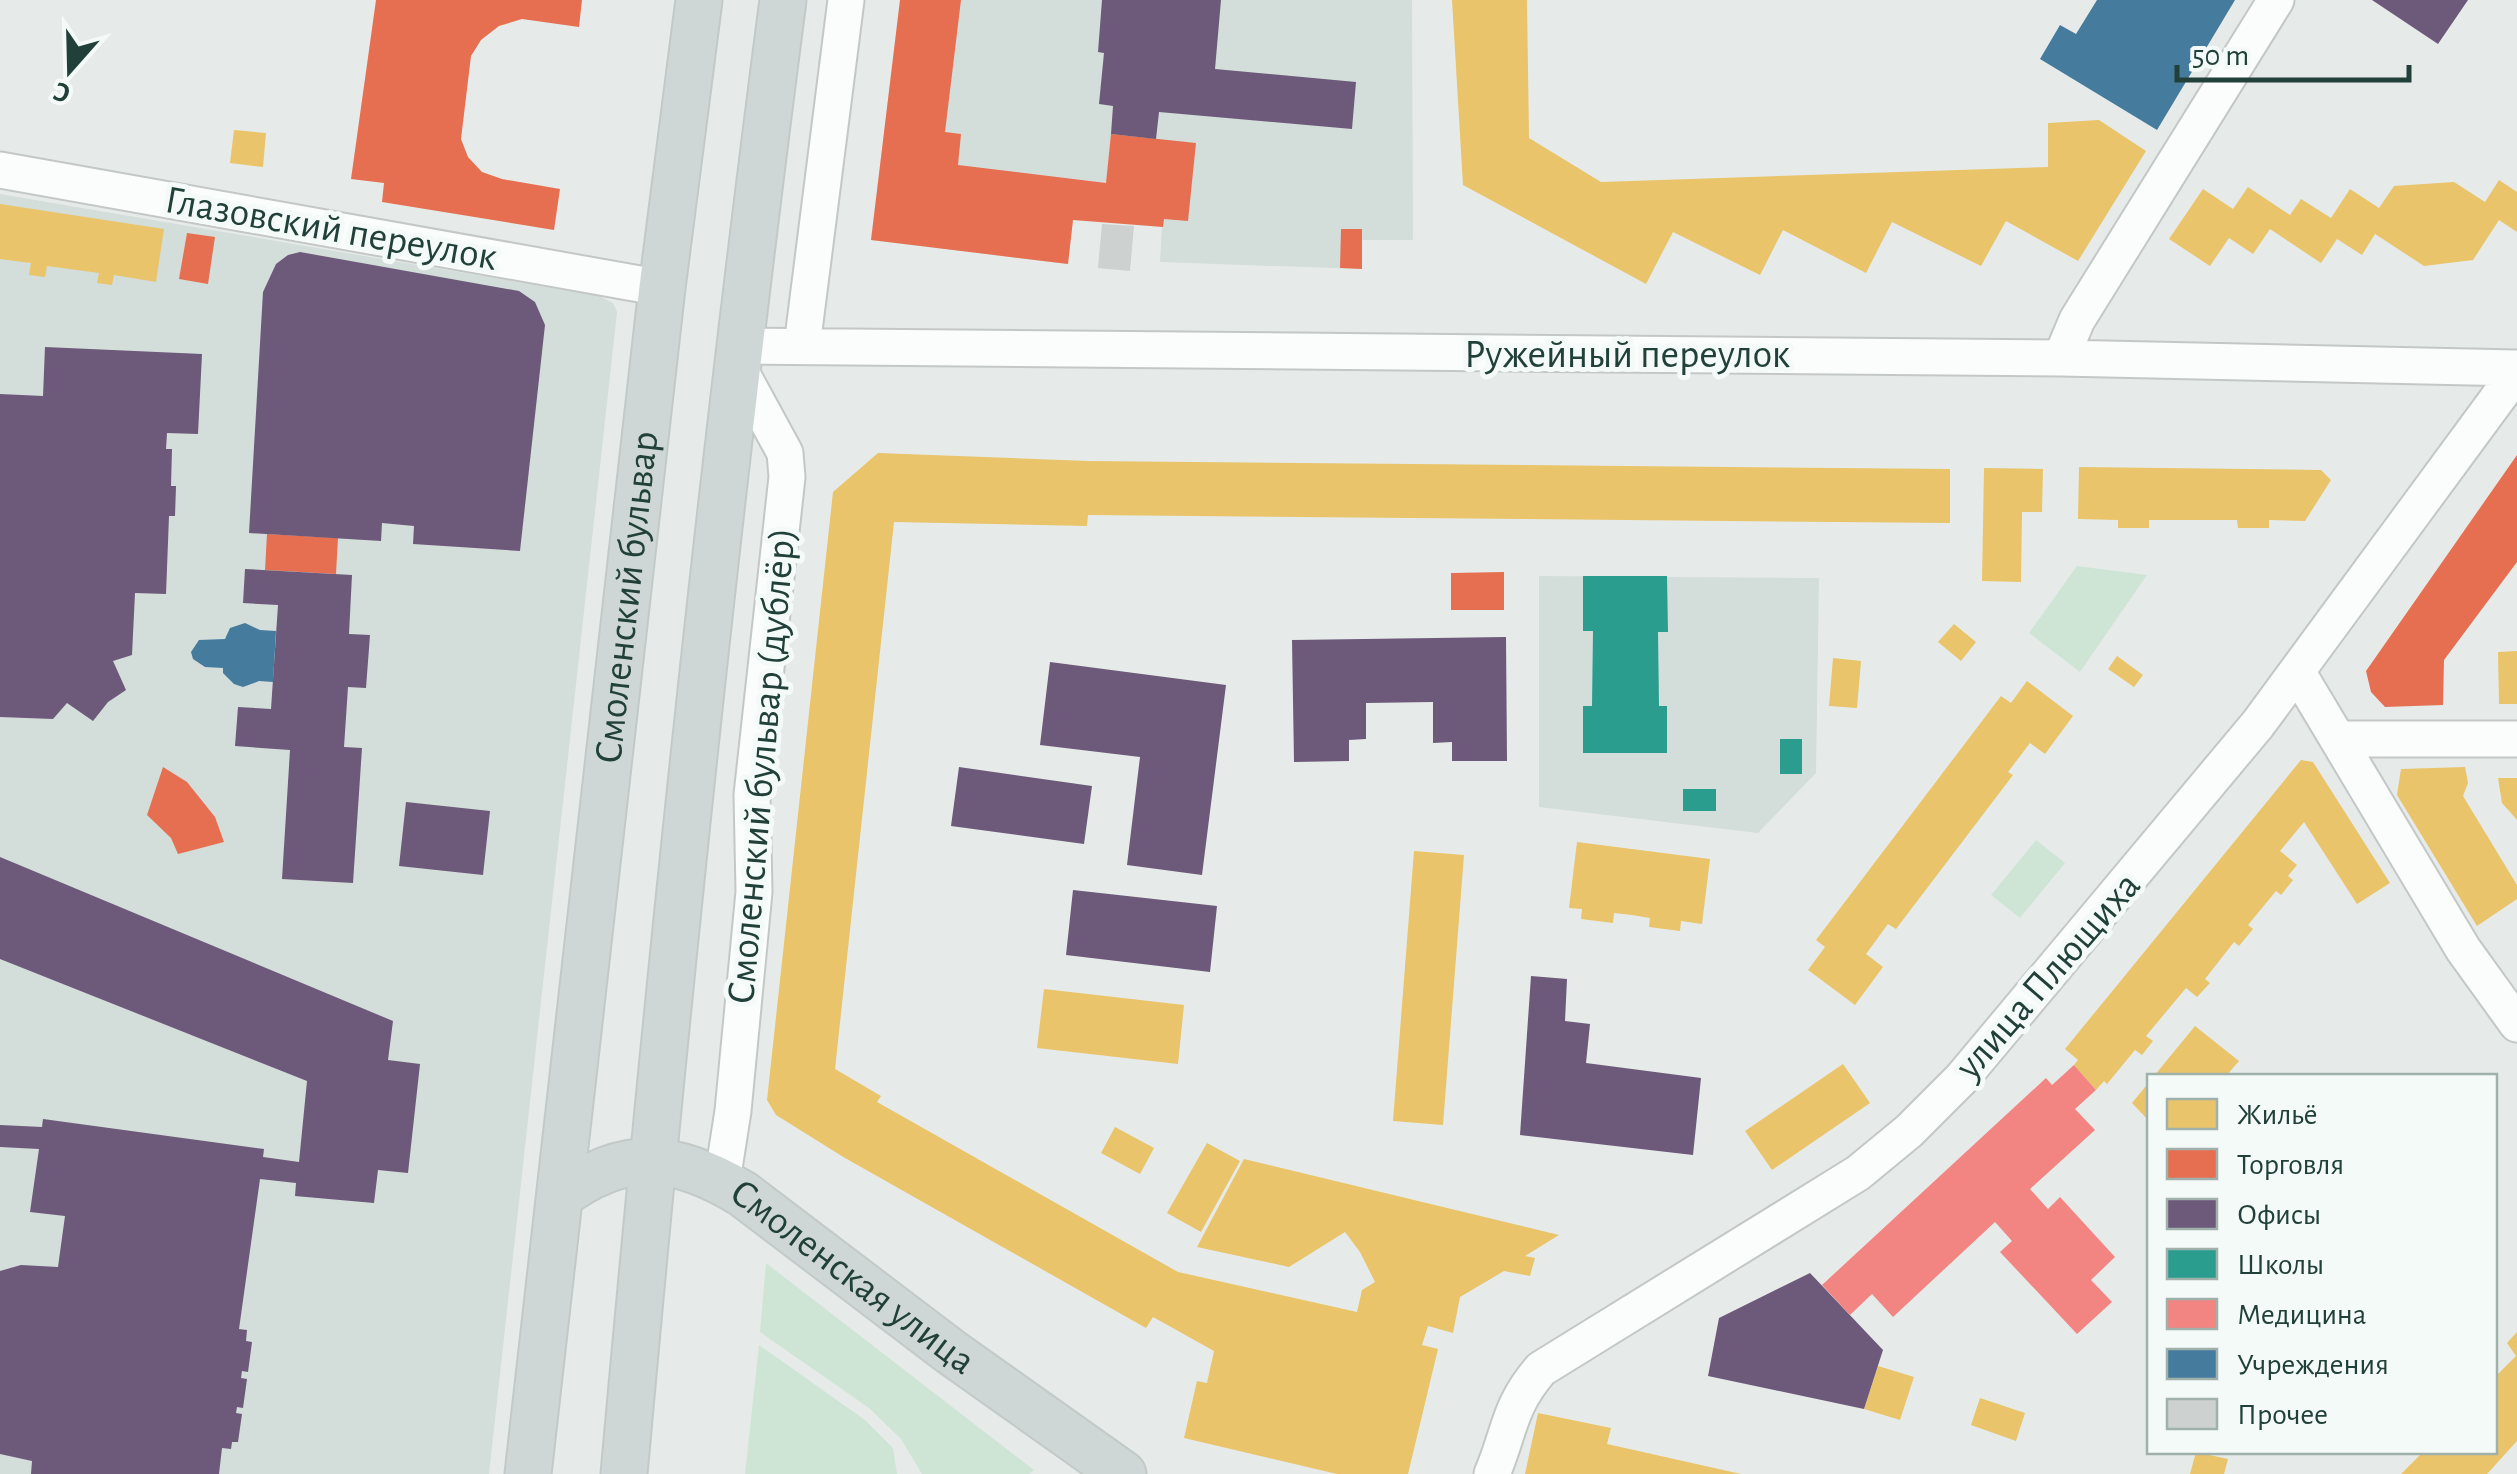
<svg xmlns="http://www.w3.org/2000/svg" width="2517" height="1474" font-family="'Alegreya Sans',sans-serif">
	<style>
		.built { fill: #d3ddd9 }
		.green { fill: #cee5d6 }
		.homes { fill: #e9c46a }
		.shops { fill: #e76f51 }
		.offices { fill: #6d597a }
		.schools { fill: #2a9d8f }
		.health { fill: #f28482 }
		.public { fill: #457b9d }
		.building { fill: #cdd2d0 }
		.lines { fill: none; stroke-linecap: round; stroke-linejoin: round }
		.minor-casing { stroke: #c3c8c6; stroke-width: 39 }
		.major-casing { stroke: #c2cac8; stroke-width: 49 }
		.minor { stroke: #fbfcfc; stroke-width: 35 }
		.major { stroke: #ced7d5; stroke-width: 45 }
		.labels { text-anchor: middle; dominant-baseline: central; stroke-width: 10; stroke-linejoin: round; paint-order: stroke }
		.street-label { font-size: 40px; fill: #22403a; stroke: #f4faf7 }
	</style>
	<rect width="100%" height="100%" fill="#e6ebe9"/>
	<path class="built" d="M900,0H1412L1413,240H1362V269L1160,262L1162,227L1103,221L1073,220L1068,264L871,240Z
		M0,194L599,296L613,303L617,312L489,1474H0Z
		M1539,576L1819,578L1816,773L1758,833L1539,807Z"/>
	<path class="green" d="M2077,566L2147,575L2080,672L2029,633Z
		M2036,840L2065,863L2020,918L1991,895Z
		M766,1263L1034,1470L1029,1474H922L901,1439L869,1408L760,1332Z
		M759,1345L865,1420L893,1448L897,1474H745Z"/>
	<path class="homes" d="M1452,0H1527L1529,138L1601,182L2048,167V123L2099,120L2146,151L2078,261L2006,221L1981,266L1892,222L1866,273L1783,230L1760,275L1673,232L1646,284L1463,185Z
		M234,130L266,133L263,167L230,163Z
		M2499,180L2517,192V232L2499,220L2473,260L2424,266L2375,234L2362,255L2337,239L2321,263L2270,229L2253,254L2229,238L2210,266L2169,239L2203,189L2233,209L2248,187L2290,215L2301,199L2331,218L2350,189L2379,208L2394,186L2454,182L2485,202Z
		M0,204L164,229L156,282L114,275L112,285L97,283L99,273L47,266L45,277L29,275L31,263L0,259Z
		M878,453L1088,461L1950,469V523L1088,515L1087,526L894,522L835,1069L881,1096L877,1102L1178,1272L1357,1312L1362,1290L1375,1282L1360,1252L1345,1232L1289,1267L1197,1247L1244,1159L1559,1235L1525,1256L1535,1258L1530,1276L1504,1271L1460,1297L1453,1333L1428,1326L1422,1345L1438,1349L1408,1474H1337L1184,1438L1197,1381L1207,1383L1214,1351L1153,1317L1146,1328L845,1158L776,1115L767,1100L833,492Z
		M2079,467L2321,470L2331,480L2305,521L2269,520V528H2238L2237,520H2149V528H2118V520L2078,519Z
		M1984,468L2043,469L2042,512H2022L2021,582L1982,581Z
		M1954,624L1976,642L1961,661L1938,642Z
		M2517,651V704H2499L2498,652Z
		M2117,656L2143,675L2134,687L2108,669Z
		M1833,658L1861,661L1857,708L1829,706Z
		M2027,681L2073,716L2045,754L2030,743L2008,772L2013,775L1896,929L1888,924L1866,954L1883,967L1855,1005L1808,970L1825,947L1816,940L2001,696L2011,703Z
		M2301,760L2313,762L2390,883L2357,904L2304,822L2280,851L2297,865L2288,876L2293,880L2281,895L2276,891L2248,925L2253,929L2239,946L2234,942L2205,979L2210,983L2197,997L2186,988L2146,1036L2153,1041L2142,1055L2135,1050L2107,1084L2104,1081L2096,1090L2074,1065L2078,1060L2065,1049Z
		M2465,767L2468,783L2463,796L2517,885V899L2477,926L2397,795L2401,769Z
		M2498,778H2517V820L2502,803Z
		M1577,842L1710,859L1702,924L1681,921L1680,931L1649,927L1650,918L1632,915L1614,913L1613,923L1581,919L1582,909L1569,908Z
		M1414,851L1464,855L1443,1125L1393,1121Z
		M1044,989L1184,1005L1178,1064L1037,1048Z
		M2195,1026L2239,1061L2226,1076H2154Z
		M1843,1064L1870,1103L1772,1170L1745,1131Z
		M2150,1081V1122L2132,1103Z
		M1115,1127L1154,1148L1140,1174L1101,1153Z
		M1207,1143L1240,1161L1201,1232L1167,1213Z
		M2517,1332V1441L2487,1474H2401L2423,1452H2494V1378L2516,1356L2507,1343Z
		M1878,1366L1914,1377L1900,1420L1864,1409Z
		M1980,1398L2025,1413L2016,1441L1971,1425Z
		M1538,1413L1611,1428L1607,1444L1741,1474H1525Z
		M2196,1452L2228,1459L2224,1474H2190Z"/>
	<path class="shops" d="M376,0H582L579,27L522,19L499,26L481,40L471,56L461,139L468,157L482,172L502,179L560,189L554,230L382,202L384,183L351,179Z
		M900,0H961L945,132L961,134L958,165L1106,183L1111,134L1196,143L1188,221L1164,219L1163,227L1073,220L1068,264L871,240Z
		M1341,229H1362V269L1340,268Z
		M187,233L215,237L208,284L179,279Z
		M2517,455V562L2444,660L2443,705L2385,707L2371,692L2366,671Z
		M267,534L338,538L336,574L265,570Z
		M1504,572V610H1451V573Z
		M163,767L187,782L215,817L224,842L178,854L171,838L147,815Z"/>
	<path class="offices" d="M1102,0H1221L1215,69L1356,82L1352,129L1159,112L1156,139L1111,134L1113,106L1099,104L1104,53L1098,52Z
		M2372,0H2468L2438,44Z
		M300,252L519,291L535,302L545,325L520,551L413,544L414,526L382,523L381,541L249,533L263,292L276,264L288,255Z
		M45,347L202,354L198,434L167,433L166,449H172L171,486H176L175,516H169L166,594L135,593L132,655L113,661L126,690L108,702L93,721L67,703L53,719L0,717V394L43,396Z
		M245,569L352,575L349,634L370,635L366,688L348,687L344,747L362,748L353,883L282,879L290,750L235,746L238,707L271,709L278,605L243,603Z
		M1506,637L1507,761H1452V742L1433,743V702L1366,703V739L1349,740V761L1294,762L1292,640Z
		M1050,662L1226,685L1202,875L1127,865L1140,757L1040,745Z
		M959,767L1092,786L1084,844L951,826Z
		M406,802L490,811L483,875L399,866Z
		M0,857L393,1021L388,1060L420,1064L408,1173L378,1170L374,1203L295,1196L296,1183L260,1179L239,1329L247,1330L246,1341L252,1342L248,1372L242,1371L241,1378L247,1379L243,1408L237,1407L236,1413L242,1414L238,1442H232L231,1449L222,1448L219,1474H31L32,1461L0,1454V1271L21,1265L58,1267L65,1216L30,1212L39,1149L0,1147V1125L42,1127L43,1119L264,1149L263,1157L299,1162L307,1081L0,959Z
		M1073,890L1217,906L1210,972L1066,955Z
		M1531,976L1567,979L1565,1021L1590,1024L1586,1063L1701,1078L1693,1155L1520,1135Z
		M1810,1273L1883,1350L1864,1409L1708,1376L1719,1318Z"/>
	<path class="schools" d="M1583,576H1667L1668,632H1658L1659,706H1667V753H1583V706H1592L1593,631H1583Z
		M1780,739H1802V774H1780Z
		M1683,789H1716V811H1683Z"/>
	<path class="health" d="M2074,1065L2096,1090L2075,1109L2095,1130L2030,1189L2048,1209L2060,1197L2115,1257L2091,1280L2112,1302L2077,1334L2000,1252L2012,1241L1995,1222L1893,1317L1872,1294L1850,1315L1822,1285L2046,1078L2052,1085Z"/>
	<path class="public" d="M2097,0H2235L2157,130L2040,59L2060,25L2076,34Z
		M245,623L260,630L276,631L273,682L259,681L243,687L234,684L223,673V668L205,667L193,659L191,652L199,640L225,639L230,628Z"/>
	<path class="building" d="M1102,224L1134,226L1130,271L1098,268Z"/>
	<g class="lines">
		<defs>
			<path id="minor" d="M0,170L662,288
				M738,346L2061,358L2517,368
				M802,346L846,0
				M2061,358L2077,320L2276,0
				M2298,673L2463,949L2517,1024
				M2338,739H2517
				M722,1181L733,1111L754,892L752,795L787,477L785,453L736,363
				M1492,1474C1510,1432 1508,1407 1541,1369L1858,1173L1909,1131L1962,1078L2258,724L2517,372"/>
			<g id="major">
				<path id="s1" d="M560,1196C625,1148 675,1153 743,1194L951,1352L1123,1474"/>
				<path id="s2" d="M528,1474L662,288L699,0"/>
				<path d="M624,1474C668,982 719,490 783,0"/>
			</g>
		</defs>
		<use href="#minor" class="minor-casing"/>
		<use href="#major" class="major-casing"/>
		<use href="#minor" class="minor"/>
		<use href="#major" class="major"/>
	</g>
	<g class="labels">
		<g class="street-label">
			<text transform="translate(331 229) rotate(10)">Глазовский переулок</text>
			<text x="1627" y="355">Ружейный переулок</text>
			<text stroke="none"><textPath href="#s2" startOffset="882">Смоленский бульвар</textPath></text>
			<text transform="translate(762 766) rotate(-85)">Смоленский бульвар (дублёр)</text>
			<text transform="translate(2048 976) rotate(-49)">улица Плющиха</text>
			<text stroke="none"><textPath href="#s1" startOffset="335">Смоленская улица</textPath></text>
		</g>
	</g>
	<rect x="2147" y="1074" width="350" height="380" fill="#f4faf7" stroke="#a0b0ab" stroke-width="2.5"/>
	<rect x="2167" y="1099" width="50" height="30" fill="#e9c46a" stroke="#a0b0ab" stroke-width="2.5"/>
	<text x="2237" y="1124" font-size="30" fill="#22403a">Жильё</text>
	<rect x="2167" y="1149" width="50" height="30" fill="#e76f51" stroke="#a0b0ab" stroke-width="2.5"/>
	<text x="2237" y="1174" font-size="30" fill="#22403a">Торговля</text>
	<rect x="2167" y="1199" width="50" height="30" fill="#6d597a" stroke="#a0b0ab" stroke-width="2.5"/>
	<text x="2237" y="1224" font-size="30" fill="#22403a">Офисы</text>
	<rect x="2167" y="1249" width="50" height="30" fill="#2a9d8f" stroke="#a0b0ab" stroke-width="2.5"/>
	<text x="2237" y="1274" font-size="30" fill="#22403a">Школы</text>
	<rect x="2167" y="1299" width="50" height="30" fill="#f28482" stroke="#a0b0ab" stroke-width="2.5"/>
	<text x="2237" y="1324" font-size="30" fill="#22403a">Медицина</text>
	<rect x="2167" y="1349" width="50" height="30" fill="#457b9d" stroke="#a0b0ab" stroke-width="2.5"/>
	<text x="2237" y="1374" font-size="30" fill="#22403a">Учреждения</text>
	<rect x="2167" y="1399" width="50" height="30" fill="#cdd2d0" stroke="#a0b0ab" stroke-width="2.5"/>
	<text x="2237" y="1424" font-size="30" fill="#22403a">Прочее</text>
	<g transform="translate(70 70) rotate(200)" stroke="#f4faf7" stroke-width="8" paint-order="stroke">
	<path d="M0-8L18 38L0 25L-18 38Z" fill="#22403a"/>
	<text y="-15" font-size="28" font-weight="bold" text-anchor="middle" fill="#22403a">С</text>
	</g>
	<path d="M2177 65v15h232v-15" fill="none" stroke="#22403a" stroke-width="5"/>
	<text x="2192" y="65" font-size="30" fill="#22403a" stroke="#f4faf7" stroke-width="8" paint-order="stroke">50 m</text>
</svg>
